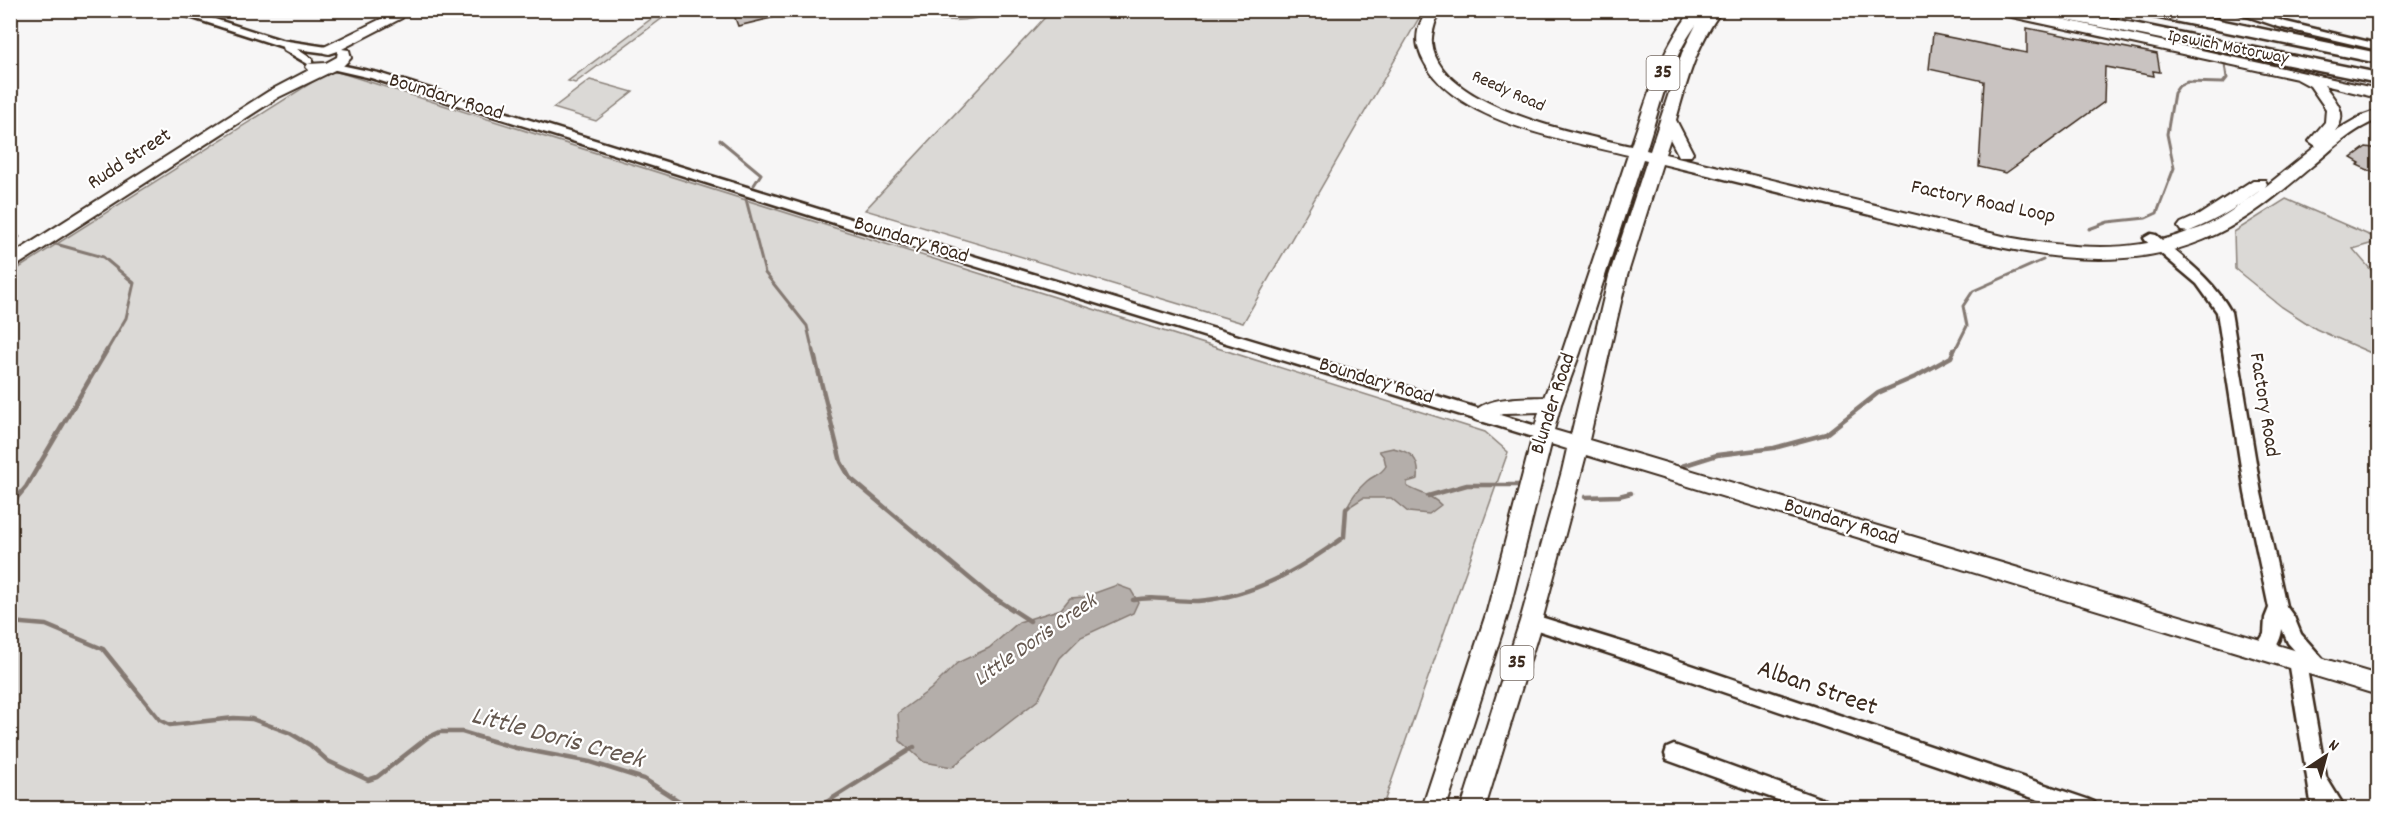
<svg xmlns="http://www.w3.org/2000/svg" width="2389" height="819" font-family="Dekko,sans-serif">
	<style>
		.green { fill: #dbd9d6; stroke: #8b827a; stroke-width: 1.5 }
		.water { fill: #b4aeaa; stroke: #847972; stroke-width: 1.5 }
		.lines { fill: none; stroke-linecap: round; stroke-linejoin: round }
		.stream-far1 { stroke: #847972; stroke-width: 3 }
		.stream { stroke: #847972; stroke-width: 4.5 }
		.building { fill: #c9c3c1; stroke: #3b2a1e; stroke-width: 1.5 }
		.minor-casing { stroke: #3b2a1e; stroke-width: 5 }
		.major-casing { stroke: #3b2a1e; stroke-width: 4 }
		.highway-casing { stroke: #3b2a1e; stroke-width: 5 }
		.minor { fill: #fff; fill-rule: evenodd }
		.major { fill: #fff; fill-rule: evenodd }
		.highway { fill: #fff; fill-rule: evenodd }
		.labels { text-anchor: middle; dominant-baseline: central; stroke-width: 4.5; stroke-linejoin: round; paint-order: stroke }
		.far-street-label { font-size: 18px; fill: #3b2a1e; stroke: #fff }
		.shield { fill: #fff; stroke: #766a62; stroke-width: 1.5 }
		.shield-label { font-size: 20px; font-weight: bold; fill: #3b2a1e }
		.street-label { font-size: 21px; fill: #3b2a1e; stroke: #fff }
		.water-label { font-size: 22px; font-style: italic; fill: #65584f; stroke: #fff }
		.near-street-label { font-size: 26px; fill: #3b2a1e; stroke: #fff }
		.near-water-label { font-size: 27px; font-style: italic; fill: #65584f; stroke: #fff }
	</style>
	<rect width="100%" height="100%" fill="#f7f6f6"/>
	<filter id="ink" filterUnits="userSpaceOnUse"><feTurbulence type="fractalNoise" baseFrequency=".0167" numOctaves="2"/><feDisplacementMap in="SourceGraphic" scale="12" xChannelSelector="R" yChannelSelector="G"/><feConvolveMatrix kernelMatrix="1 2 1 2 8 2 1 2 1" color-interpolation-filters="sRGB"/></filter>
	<g filter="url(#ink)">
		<path class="green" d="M663,10L672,11L575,83L568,81Z
			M908,11L998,10V11C969,24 937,23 908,11Z
			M1051,11V10L1423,11L1243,323L865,210Z
			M328,72H338L1485,432L1508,452L1382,808H11V273Z
			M590,80L633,92L596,121L553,108Z
			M2286,199L2378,239L2373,243L2353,249L2378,278V356L2316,329L2282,307L2235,269L2234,232Z"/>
		<path class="water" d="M1393,448C1412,452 1420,459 1418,479L1407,482V486C1419,494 1431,494 1441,505L1429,514L1408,512L1391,498H1363L1346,509C1351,498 1358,489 1367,481C1374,475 1381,475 1386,466L1384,457L1379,451Z
			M1117,585L1131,590L1138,602L1133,613L1081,637L1060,658L1038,700L952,767L924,762L900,741L898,713L931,689L957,663L989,648L1019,622L1061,609L1070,598L1084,597Z"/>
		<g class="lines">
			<path class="stream-far1" d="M2218,15V22
				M720,140L761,174L754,185
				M746,199L765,273L807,326L813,352
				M2089,229L2108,222L2146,218L2157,213L2174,168L2167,134L2174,93L2179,86L2187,82L2223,83L2227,78L2225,64
				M10,235L19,237
				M52,243L103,257L134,283L126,318L106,352
				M1954,352L1967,326L1963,306L1973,291L2043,260"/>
			<path class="stream" d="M813,350L841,462L850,478L987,593L1030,621
				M1682,466L1717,455L1774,448L1826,434L1878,393L1915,377L1951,357L1954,350
				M1428,496L1467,485H1519
				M1585,497L1619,496L1631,493
				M10,506L26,487L107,350
				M1133,600C1155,595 1176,602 1198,601C1253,597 1300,569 1344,537L1346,509L1349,506
				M10,622L46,625L103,649L160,720L170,725L234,718L252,719L290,733L310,745L328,761L368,780L377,777L427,738L440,732H462L516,748L590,762L644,779L690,808
				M803,808L822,805L914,747"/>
		</g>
		<path class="building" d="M732,10H784V15L738,26Z
			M2027,28L2157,54L2160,72L2153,71L2154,76L2105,67L2104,102L2006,173L1979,167L1984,81L1929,69L1933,34L2027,53Z
			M2366,147L2379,149V175L2357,165L2360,163L2351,158Z"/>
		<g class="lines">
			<defs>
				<path id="minor" d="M168,10H186L281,40L327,47L333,50L327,53L297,49L312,59V63L308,64L284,50L283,47Z
					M2229,10H2247L2286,22L2378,44V50L2279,27Z
					M331,63L378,73L844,217L1543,428L1548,430L1551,434L1548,438L1543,440L834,223L371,78L327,68V64Z
					M2151,234L2156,235C2184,259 2213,279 2231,312L2261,493L2286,606L2294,617L2301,634L2331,668L2328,673C2317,677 2313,671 2306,663L2326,777L2345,808H2312L2288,661L2291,656L2297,653L2288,643L2282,629C2281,642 2271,660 2257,655L2254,650L2264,634L2265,618L2269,608L2245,493L2217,312L2197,284L2146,241L2144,238Z
					M1531,614L1647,650L2087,799L2094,802L2097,808H2062L1647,666L1525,626L1522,621L1525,616Z
					M1674,745L1830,802L1833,808H1800L1667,760L1665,754L1667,748Z"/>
				<path id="major" d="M1431,10H1448L1436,20C1434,27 1431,36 1432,43C1438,107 1580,134 1631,146C1649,95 1658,54 1692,10H1707L1696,24L1707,10H1722C1696,46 1688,78 1676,120L1693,153L1691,156H1679L1670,139L1665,154L2007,237C2109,255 2177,254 2262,189C2245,201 2201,236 2181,231L2178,227L2181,223L2199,215L2253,180H2265L2267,184L2265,187L2316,146L2309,141L2325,122L2326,109L2310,86L2297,79L1998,14L1991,10H2020L2378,89V98L2324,85C2335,100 2350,114 2335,131L2361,116L2378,110V120C2352,129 2333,149 2312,166C2279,194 2244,224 2203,240C2098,283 1983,243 1878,217C1806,199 1734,181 1662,164L1627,276L1589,440L2378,675V695L1586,455L1542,621L1485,808H1461L1520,621L1562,471L1567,449L1551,444L1509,611L1446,808H1422L1487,611L1539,412L1505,413L1482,422L1475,420L1472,415C1483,396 1525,398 1544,397L1562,353L1628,155C1564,139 1439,121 1418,47C1415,34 1420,17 1431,10ZM1696,25L1682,53L1650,151L1646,150C1660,108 1669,61 1696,25ZM1643,159L1647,160L1609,276L1571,435L1554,430L1561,404L1580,353Z
					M397,11L404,15L402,18L342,49L349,50L351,58L343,66L279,97L10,270V256L269,91L309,70L306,67L308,64L326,63L337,57L338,51L329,54L324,53L322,50L324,47Z"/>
				<path id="highway" d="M2034,10H2069L2378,73V83L2042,15Z
					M2137,10H2171L2378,53V63L2145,15Z"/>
			</defs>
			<use href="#minor" class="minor-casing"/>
			<use href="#major" class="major-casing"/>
			<use href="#highway" class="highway-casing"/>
			<use href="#minor" class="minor"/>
			<use href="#major" class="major"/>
			<use href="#highway" class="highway"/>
		</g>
	</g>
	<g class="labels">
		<g class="far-street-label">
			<text transform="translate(2228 48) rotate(11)">Ipswich Motorway</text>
			<text transform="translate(1508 92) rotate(24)">Reedy Road</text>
		</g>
		<g class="shield">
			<rect x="1646.5" y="56" width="33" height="34" rx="4.5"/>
			<rect x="1500.5" y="646" width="33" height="34" rx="4.5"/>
		</g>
		<g class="shield-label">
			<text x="1663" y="73">35</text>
			<text x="1517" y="663">35</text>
		</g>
		<g class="street-label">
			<text transform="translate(446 98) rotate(17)">Boundary Road</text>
			<text transform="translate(130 160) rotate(-33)">Rudd Street</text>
			<text transform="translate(1983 203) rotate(12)">Factory Road Loop</text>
			<text transform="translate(911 241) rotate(17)">Boundary Road</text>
			<text transform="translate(1376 382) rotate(17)">Boundary Road</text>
			<text transform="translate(1554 404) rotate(-72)">Blunder Road</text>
			<text transform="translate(2263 405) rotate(81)">Factory Road</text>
			<text transform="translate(1841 523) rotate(17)">Boundary Road</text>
		</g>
		<g class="water-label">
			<text transform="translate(1036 641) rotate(-35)">Little Doris Creek</text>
		</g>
		<g class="near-street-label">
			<text transform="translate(1817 689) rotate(19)">Alban Street</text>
		</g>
		<g class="near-water-label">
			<text transform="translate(557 739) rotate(15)">Little Doris Creek</text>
		</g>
	</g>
	<rect width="2389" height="819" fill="none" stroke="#fff" stroke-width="36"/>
	<rect x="18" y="18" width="2353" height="783" fill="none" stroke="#3b2a1e" stroke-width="2" filter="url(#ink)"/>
	<g transform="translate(2326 756) rotate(36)" stroke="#ffffff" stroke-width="4.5" paint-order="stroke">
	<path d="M0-4.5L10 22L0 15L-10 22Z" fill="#3b2a1e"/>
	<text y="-9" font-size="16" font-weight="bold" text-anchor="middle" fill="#3b2a1e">N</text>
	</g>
</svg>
